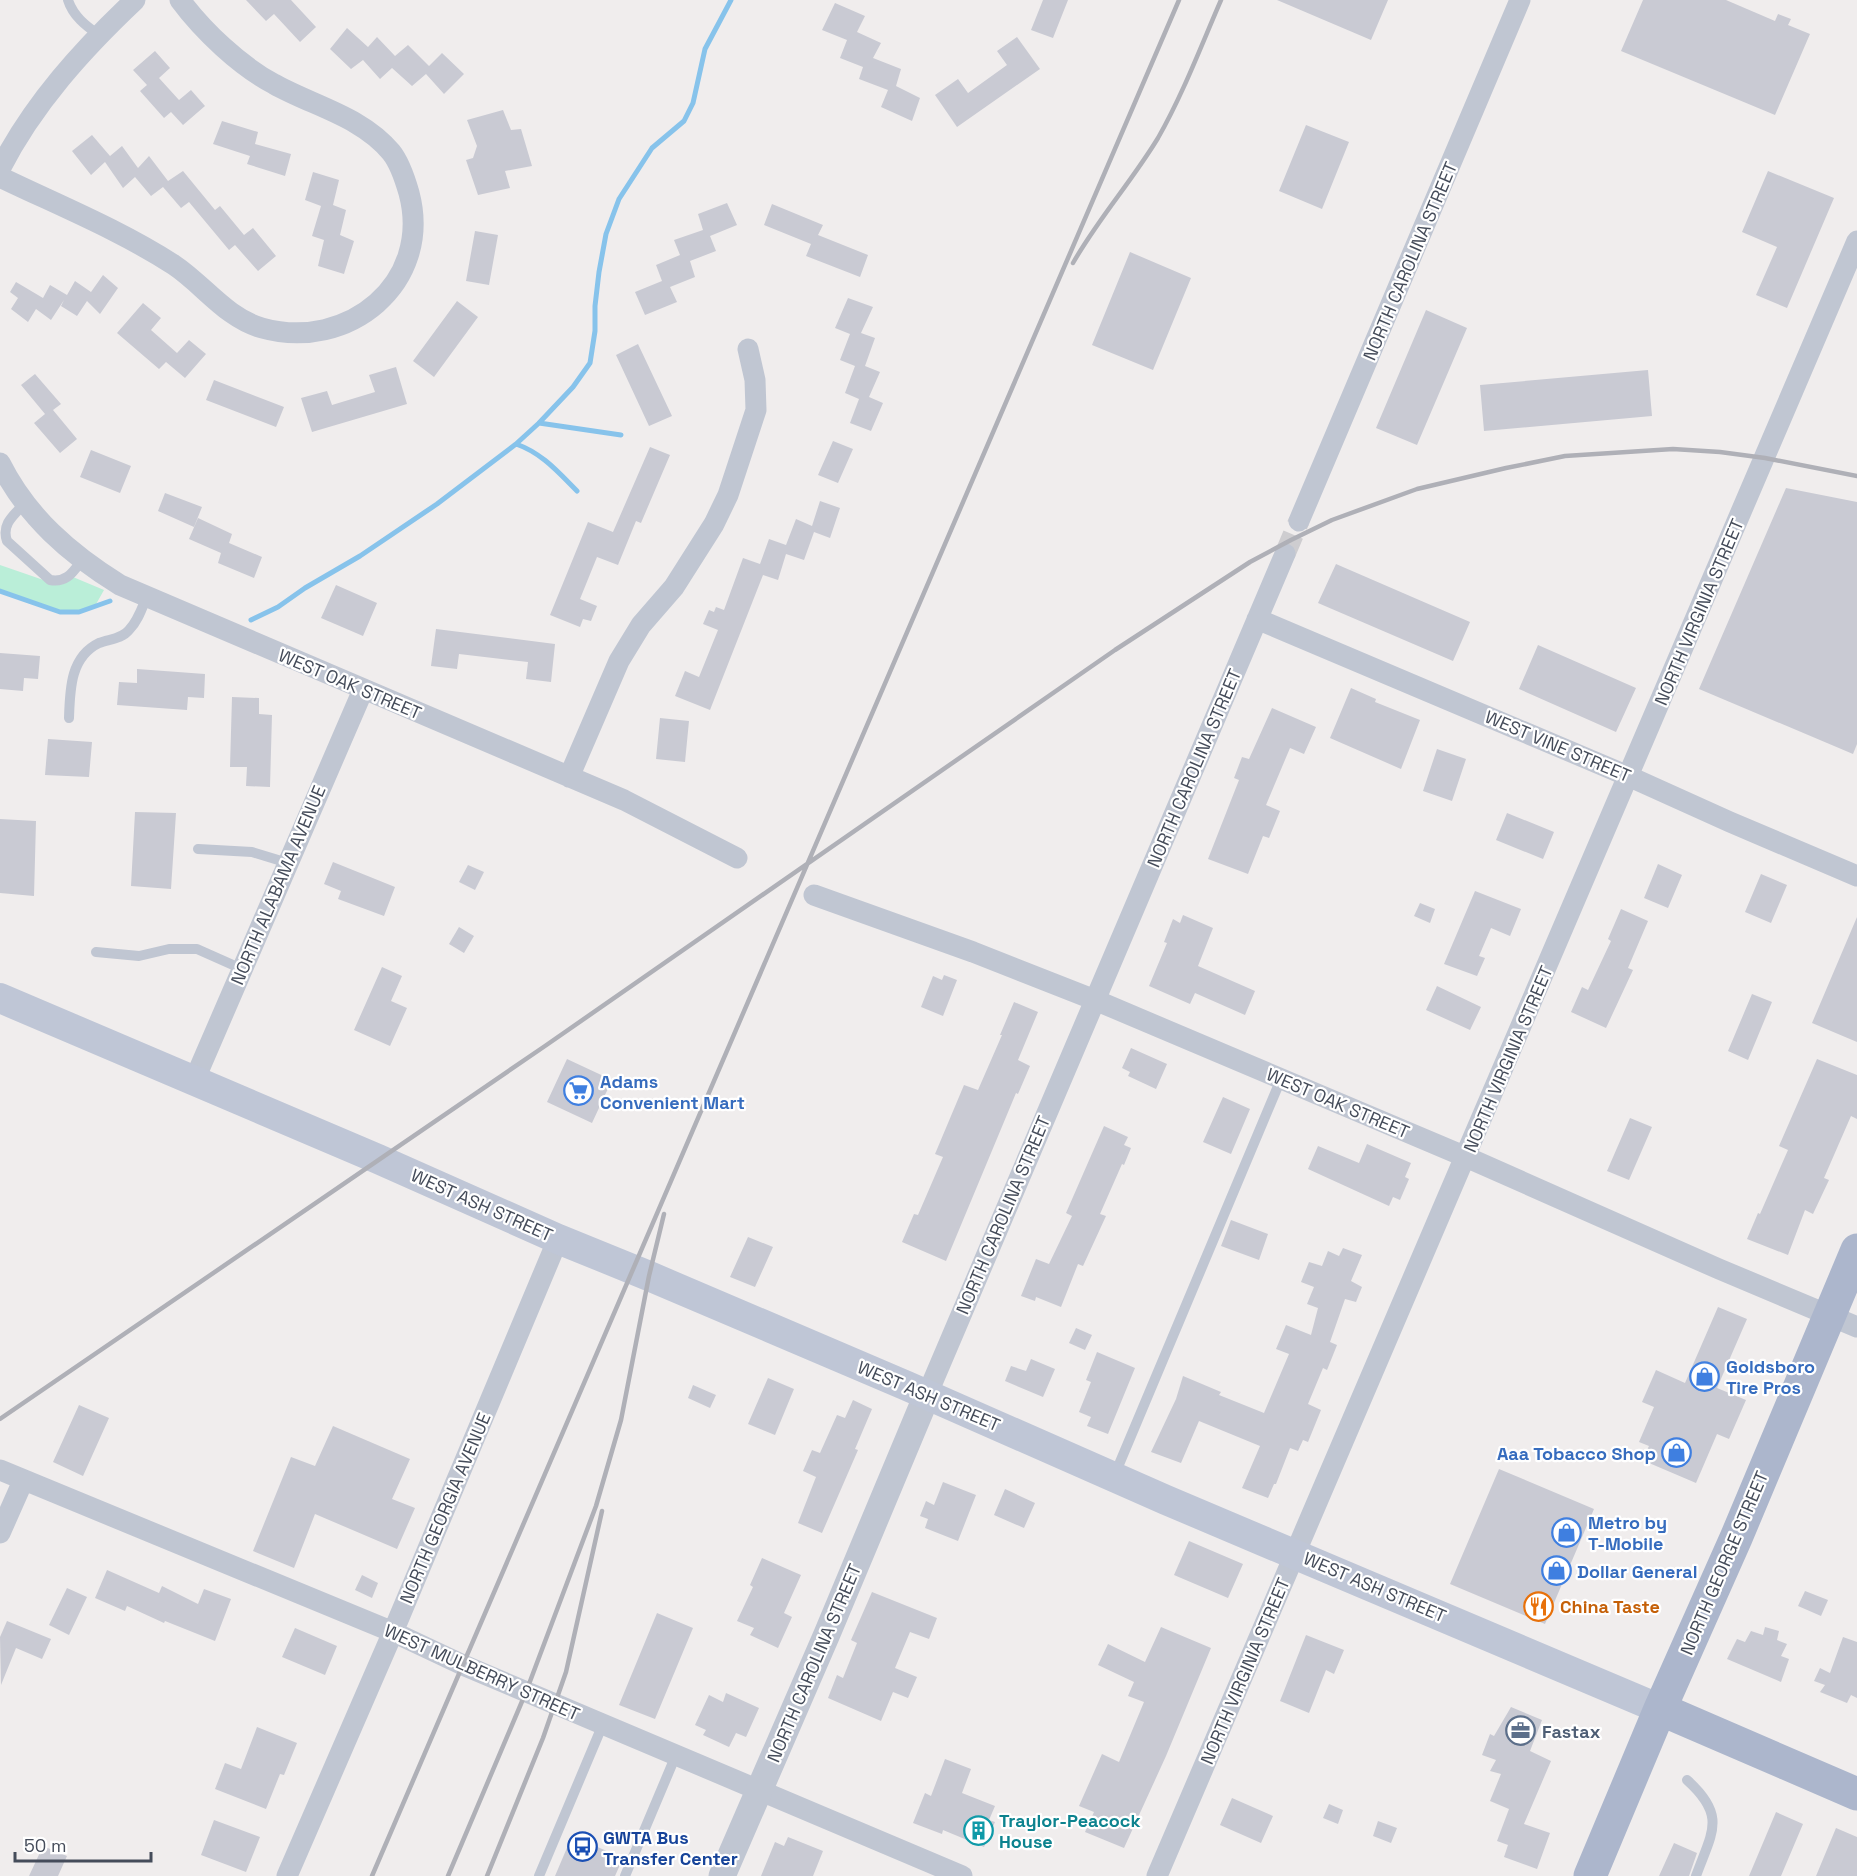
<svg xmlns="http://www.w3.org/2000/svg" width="1857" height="1876" font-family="'Space Grotesk',sans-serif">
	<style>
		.green { fill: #baeed8 }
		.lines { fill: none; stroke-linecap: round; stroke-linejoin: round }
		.stream { stroke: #87c3eb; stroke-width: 5 }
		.building { fill: #c9cad3 }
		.minor-tunnel { stroke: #cecdd0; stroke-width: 21; stroke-dasharray: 21 10; stroke-linecap: butt }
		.service { stroke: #c0c6d2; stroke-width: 10 }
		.minor { stroke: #c0c6d2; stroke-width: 21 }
		.tertiary { stroke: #c0c6d2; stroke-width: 27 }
		.secondary { stroke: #bfc6d6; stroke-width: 30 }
		.primary { stroke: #acb6cc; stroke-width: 33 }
		.rail { stroke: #afb0b7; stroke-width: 4.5 }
		.labels { text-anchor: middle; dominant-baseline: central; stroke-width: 4.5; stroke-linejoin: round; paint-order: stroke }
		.street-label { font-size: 18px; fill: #454c5a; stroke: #fff }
		.shop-label { font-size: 18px; font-weight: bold; fill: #366cbe; stroke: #fff; text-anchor: start }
		.food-label { font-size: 18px; font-weight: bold; fill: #c56008; stroke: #fff; text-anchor: start }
		.service-label { font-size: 18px; font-weight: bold; fill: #4e5e75; stroke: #fff; text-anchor: start }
		.culture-label { font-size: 18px; font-weight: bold; fill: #0d838f; stroke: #fff; text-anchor: start }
		.transit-label { font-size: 18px; font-weight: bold; fill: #164399; stroke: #fff; text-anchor: start }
	</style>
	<rect width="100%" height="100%" fill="#f0eded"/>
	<path class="green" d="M0,565L58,585L73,577L104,590L95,606C58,620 35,604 0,591Z"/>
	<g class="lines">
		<path class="stream" d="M539,423L621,435
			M516,444C542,453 558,472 577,491
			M0,591L60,612H79L110,601
			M251,620L278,607L305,588L360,556L437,504L516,444L539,423L573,387L590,363L595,331V306L599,272L606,234L619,199L652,148L684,121L693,103L705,49L731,0"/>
	</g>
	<path class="building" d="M246,0H291L316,27L300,42L274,14L266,21Z
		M1043,0H1068L1053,38L1031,30Z
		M1277,0H1388L1371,40Z
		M1643,0H1726L1775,21L1778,14L1791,19L1788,25L1810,34L1775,115L1621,51Z
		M835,3L865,16L857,32L881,43L873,58L901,69L896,86L920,98L912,121L881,107L888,90L859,79L863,67L840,58L847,40L822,30Z
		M347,28L368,47L377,37L395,56L408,45L429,66L442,53L464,74L444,94L426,74L412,86L392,68L380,79L363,60L351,69L330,49Z
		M1017,37L1040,69L957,127L935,95L958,79L968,93L1007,65L997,51Z
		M155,51L170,68L159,78L179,100L191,90L205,106L183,125L171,112L164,118L140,91L147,85L133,70Z
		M503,110L511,130L521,129L532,166L505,171L510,188L478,195L466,160L473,158L477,146L467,120Z
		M222,121L258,132L255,144L291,154L285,176L247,164L250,156L213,144Z
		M1306,125L1349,142L1322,209L1279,191Z
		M92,135L110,156L122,146L138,168L149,156L168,181L183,171L215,210L220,206L244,235L253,228L276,256L258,271L235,245L229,250L189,202L181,208L163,187L151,196L135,177L123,188L105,162L91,175L72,151Z
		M1768,171L1834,198L1787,308L1756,295L1777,247L1742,232Z
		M313,172L339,180L333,205L346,210L340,235L354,241L344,274L318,266L324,240L312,236L321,206L305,200Z
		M727,203L737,225L710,236L716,251L690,261L695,277L670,287L677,302L645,315L635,292L662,281L656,265L680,255L674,240L703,230L698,214Z
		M772,204L823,225L818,235L868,255L860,277L806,256L811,244L764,225Z
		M475,231L498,235L489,285L466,281Z
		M1130,252L1191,278L1153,370L1092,345Z
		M103,275L118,288L100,314L87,301L77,316L61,306L64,300L51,320L36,309L28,322L11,309L18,298L10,292L16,282L43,298L50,285L67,295L75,281L91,292Z
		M848,298L873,307L861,333L875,338L865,366L880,372L869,397L883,403L871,431L850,423L859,399L845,393L855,366L840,360L850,334L835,328Z
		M457,301L478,317L434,377L413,361Z
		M143,303L161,318L151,330L177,353L189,340L206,354L185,378L166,362L159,369L117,333Z
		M1426,310L1467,328L1417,445L1376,428Z
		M638,344L672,416L649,426L616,355Z
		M396,367L407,404L312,432L301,398L327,391L332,405L375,392L369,375Z
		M1648,370L1652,416L1484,431L1480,385Z
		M35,374L61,404L53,410L77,439L60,453L34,423L45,414L21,385Z
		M214,380L284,407L276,427L206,400Z
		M833,441L853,449L838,483L818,475Z
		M650,447L670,455L641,523L636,521L618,565L597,557L580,599L597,606L591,621L583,619L580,627L550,615L588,522L613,532Z
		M91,450L131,466L120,493L80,477Z
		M1786,488L1857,502V744L1853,754L1699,689Z
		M165,493L202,507L194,527L158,511Z
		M820,501L840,508L830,538L814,532L804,560L786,554L778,580L763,575L710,710L675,696L685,671L699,677L718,630L703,624L709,610L714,612L716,607L724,610L743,558L760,564L769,539L786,545L796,519L812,526Z
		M198,518L232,534L229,543L262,557L254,578L218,563L221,553L189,539Z
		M1336,564L1470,622L1453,661L1318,603Z
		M336,585L377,603L363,636L321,618Z
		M436,629L555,644L551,682L526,679L528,662L459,654L457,669L431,666Z
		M1538,645L1636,688L1616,732L1519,689Z
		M0,653L40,656L38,679L24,678L23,691L0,689Z
		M137,669L205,674L204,698L188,697L187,710L117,705L119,682L137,683Z
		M1351,688L1376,699L1375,702L1420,720L1401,769L1330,738Z
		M232,697L259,698V714L272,715L270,787L246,786L247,767H230Z
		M1272,708L1316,727L1304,754L1290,748L1266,805L1280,811L1269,838L1263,836L1248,874L1208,859L1239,780L1234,778L1242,757L1249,759Z
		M660,718L689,721L685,762L656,759Z
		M48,739L92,742L89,777L45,775Z
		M1437,749L1466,759L1452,801L1423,791Z
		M135,812L176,813L171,889L131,886Z
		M1507,813L1554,832L1543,859L1496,840Z
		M0,819L36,821L34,896L0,893Z
		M333,862L395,887L384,916L338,899L341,891L324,884Z
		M1658,864L1682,875L1668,908L1644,898Z
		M468,865L484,872L475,890L459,882Z
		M1761,874L1787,885L1771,923L1745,912Z
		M1475,891L1521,909L1510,936L1491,928L1479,956L1485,958L1477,976L1444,964Z
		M1420,903L1435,909L1430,923L1414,916Z
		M1621,909L1648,921L1628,968L1633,970L1606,1028L1571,1012L1582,987L1588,990L1611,941L1608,939Z
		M1183,915L1213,928L1198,966L1255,991L1245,1015L1195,993L1190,1004L1149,986L1167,943L1164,942L1173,919L1180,923Z
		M1857,917V1042L1812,1023Z
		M459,927L474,936L464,953L449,944Z
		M382,967L402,976L391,1001L407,1008L390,1046L354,1030Z
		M944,975L957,980L943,1016L921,1007L933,976L942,980Z
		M1437,986L1481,1007L1470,1030L1426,1010Z
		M1752,994L1772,1002L1748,1060L1728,1051Z
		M1014,1002L1038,1012L1018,1060L1030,1066L1018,1094L1016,1093L946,1261L902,1242L914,1214L918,1215L943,1157L935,1154L964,1085L978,1090L1002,1035H1000Z
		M1131,1048L1167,1064L1156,1089L1128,1076L1130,1072L1122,1068Z
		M567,1059L612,1080L592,1123L547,1102Z
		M1817,1059L1857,1075V1119L1851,1116L1824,1178L1829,1180L1813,1214L1805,1210L1788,1255L1747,1239L1758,1213L1760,1214L1788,1150L1779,1146Z
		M1223,1097L1250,1109L1231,1154L1203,1142Z
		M1630,1118L1652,1127L1629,1180L1607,1171Z
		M1104,1126L1128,1137L1124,1145L1131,1148L1124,1165L1122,1164L1100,1214L1106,1216L1083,1266L1078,1264L1061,1307L1036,1297L1035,1301L1021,1296L1036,1259L1049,1264L1072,1216L1066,1213Z
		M1367,1144L1411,1163L1405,1177L1409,1179L1400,1200L1393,1197L1389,1206L1308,1169L1318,1146L1359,1163Z
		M1231,1220L1268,1234L1259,1260L1221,1246Z
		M748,1237L773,1247L755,1287L730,1277Z
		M1343,1248L1362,1255L1351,1281L1362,1287L1356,1302L1345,1299L1330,1342L1337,1345L1327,1370L1323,1368L1308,1404L1321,1410L1308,1442L1303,1440L1298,1451L1290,1448L1276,1484H1274L1268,1498L1242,1488L1260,1446L1199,1421L1181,1463L1151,1452L1176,1399L1183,1376L1221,1392L1219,1395L1264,1413L1289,1354L1276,1349L1286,1325L1311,1335L1318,1308L1307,1304L1314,1287L1301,1282L1309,1262L1322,1266L1328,1251L1339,1256Z
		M1718,1307L1747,1319L1717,1388L1746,1400L1729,1439L1717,1434L1696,1483L1642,1460L1649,1446L1639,1442L1654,1407L1642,1402L1656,1370L1685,1383Z
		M1076,1328L1092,1335L1085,1350L1069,1343Z
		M1097,1352L1135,1368L1108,1434L1087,1426L1091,1417L1079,1412L1091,1382L1086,1380Z
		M1031,1359L1055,1369L1043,1397L1005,1381L1011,1366L1026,1371Z
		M768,1378L794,1389L775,1435L748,1424Z
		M693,1385L716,1395L710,1408L688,1398Z
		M853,1400L872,1409L855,1449L858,1450L822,1533L798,1523L816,1477L803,1471L812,1450L820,1453L837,1415L845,1418Z
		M79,1405L109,1418L83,1476L53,1462Z
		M333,1426L410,1459L392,1499L415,1508L397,1549L315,1514L294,1568L253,1551L291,1457L315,1466Z
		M1499,1469L1594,1509L1545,1624L1450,1584Z
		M943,1482L976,1495L958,1541L925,1528L928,1519L920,1516L926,1501L934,1505Z
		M1005,1489L1035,1503L1024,1528L994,1515Z
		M1189,1541L1243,1564L1228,1598L1174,1575Z
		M762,1558L801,1575L784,1613L792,1617L778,1648L750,1635L754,1628L737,1621L753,1587L750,1585Z
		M107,1570L159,1593L162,1586L198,1604L204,1589L231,1599L215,1641L165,1621L164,1623L127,1606L125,1611L95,1598Z
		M362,1575L378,1583L372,1598L355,1590Z
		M67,1588L87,1597L69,1635L49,1625Z
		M1805,1591L1828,1600L1821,1616L1798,1606Z
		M872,1592L937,1618L929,1639L910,1632L895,1668L917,1677L908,1698L893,1692L881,1721L828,1698L837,1675L843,1678L857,1643L851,1640Z
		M657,1613L693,1628L655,1719L619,1705Z
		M7,1621L51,1639L42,1659L16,1648L1,1685L0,1637Z
		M1161,1627L1211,1648L1166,1756L1124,1848L1085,1832L1094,1812L1079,1806L1102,1754L1119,1762L1144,1702L1128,1696L1134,1682L1098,1665L1108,1644L1145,1662Z
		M1765,1627L1779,1631L1777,1640L1787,1644L1781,1656L1789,1659L1781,1682L1727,1659L1737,1639L1745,1642L1751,1631L1763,1635Z
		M295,1628L337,1646L325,1675L282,1657Z
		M1306,1635L1344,1650L1334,1674L1326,1670L1309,1713L1280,1701Z
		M1843,1637L1857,1642V1698L1851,1695L1847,1703L1820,1692L1825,1685L1814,1681L1820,1668L1830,1673Z
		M726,1693L759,1708L746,1737L736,1733L729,1747L703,1735L706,1730L695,1725L709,1695L723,1702Z
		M1511,1707L1542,1720L1530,1751L1551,1761L1524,1824L1550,1833L1537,1869L1504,1857L1508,1845L1497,1841L1509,1809L1490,1801L1501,1774L1490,1771L1496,1760L1482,1755L1490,1734L1494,1736Z
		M257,1727L297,1743L284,1775L280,1774L266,1809L215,1789L225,1763L241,1769Z
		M945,1759L971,1769L962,1793L995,1806L989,1820L995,1822L984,1847L943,1830L942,1834L913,1823L925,1793L931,1796Z
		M1232,1798L1273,1816L1261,1843L1220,1825Z
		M1329,1804L1343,1810L1338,1824L1323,1818Z
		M1776,1812L1803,1824L1781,1876H1749Z
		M214,1820L260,1837L246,1872L201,1855Z
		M1378,1821L1397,1828L1391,1843L1373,1836Z
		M1836,1828L1857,1837V1876H1816Z
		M572,1836L623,1858L615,1876H555Z
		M788,1837L823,1851L813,1876H761L775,1842L784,1846Z
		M1674,1843L1697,1853L1689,1876H1659Z
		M43,1846L67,1856L58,1876H29Z"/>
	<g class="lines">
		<path class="minor-tunnel" d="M1285,554L1299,521"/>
		<path class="service" d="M68,0C73,16 86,26 99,35
			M25,503C14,515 1,524 7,541L50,580C67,583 73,572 82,560
			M69,718C70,690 70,657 99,643C109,639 122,639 129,630C138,621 142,608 147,596
			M198,849L252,852L288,863
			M96,952L139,956L169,949H197L242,969
			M1115,1474L1281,1079
			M1687,1780C1727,1816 1712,1832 1696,1876
			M539,1876L603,1724
			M625,1876L676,1755"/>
		<path class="minor" d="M0,169C33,104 83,49 135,0
			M0,177C58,205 120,230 174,265C204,285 226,318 262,328C348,352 433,283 409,193C405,179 400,163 391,152C361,116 313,106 274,84C240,66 203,31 180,0
			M0,463C27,517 70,554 120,585L624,800L737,858
			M1299,521L1520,0
			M1257,619L1628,776L1730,822L1857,876
			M569,777L619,661L641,625L674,587L714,524L728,495L756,410L755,380L748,349
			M814,895L973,952L1095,1000L1466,1157L1719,1269L1857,1327
			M194,1081L363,690
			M927,1395L1285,554
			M0,1470L393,1632L463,1665L962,1876
			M0,1533L23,1481
			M287,1876L393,1632L558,1239
			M1157,1876L1857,241"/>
		<path class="tertiary" d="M722,1876L827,1634L927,1395"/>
		<path class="secondary" d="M0,998L378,1159L558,1239L649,1276L907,1386L1166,1500L1660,1709"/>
		<path class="primary" d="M1660,1709L1857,1794
			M1590,1876L1660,1709L1736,1538L1857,1250"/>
		<path class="rail" d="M1073,263C1098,219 1132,181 1158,138C1183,94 1201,46 1221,0
			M0,1419L545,1046L1115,650L1250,562L1291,540L1332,520L1417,489L1506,468L1565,456L1673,449L1720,452L1765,458L1857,476
			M372,1876L1179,0
			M448,1876L526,1692L596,1506L621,1420L649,1276L664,1214
			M487,1876L543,1738L566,1672L602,1511"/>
	</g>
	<defs>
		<symbol id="supermarket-ring" viewBox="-11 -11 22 22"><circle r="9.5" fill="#fff" stroke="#3f7fe0" stroke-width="1.5"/><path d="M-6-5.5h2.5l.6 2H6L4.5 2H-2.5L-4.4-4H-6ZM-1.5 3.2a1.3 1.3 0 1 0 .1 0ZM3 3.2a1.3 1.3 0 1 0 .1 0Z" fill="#3f7fe0"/></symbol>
		<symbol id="shop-ring" viewBox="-11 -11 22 22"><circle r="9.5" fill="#fff" stroke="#3f7fe0" stroke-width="1.5"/><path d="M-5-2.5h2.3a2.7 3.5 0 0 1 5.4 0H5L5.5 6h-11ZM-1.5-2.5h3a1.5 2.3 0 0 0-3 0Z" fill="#3f7fe0"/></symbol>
		<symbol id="restaurant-ring" viewBox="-11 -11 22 22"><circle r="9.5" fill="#fff" stroke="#e8710a" stroke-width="1.5"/><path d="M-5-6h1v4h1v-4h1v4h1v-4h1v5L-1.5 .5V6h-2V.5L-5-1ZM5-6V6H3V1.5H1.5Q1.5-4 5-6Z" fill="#e8710a"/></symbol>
		<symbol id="office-ring" viewBox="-11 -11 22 22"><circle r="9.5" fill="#fff" stroke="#5c6f8a" stroke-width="1.5"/><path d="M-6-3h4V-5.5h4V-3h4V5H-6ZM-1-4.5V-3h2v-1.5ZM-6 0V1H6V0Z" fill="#5c6f8a"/></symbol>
		<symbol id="building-ring" viewBox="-11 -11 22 22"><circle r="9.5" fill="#fff" stroke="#0f9aa8" stroke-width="1.5"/><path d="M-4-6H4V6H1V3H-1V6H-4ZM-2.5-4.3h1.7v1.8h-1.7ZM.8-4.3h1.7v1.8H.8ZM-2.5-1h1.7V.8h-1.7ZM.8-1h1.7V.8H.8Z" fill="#0f9aa8"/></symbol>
		<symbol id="bus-ring" viewBox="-11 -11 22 22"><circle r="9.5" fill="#fff" stroke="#1a4fb4" stroke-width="1.5"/><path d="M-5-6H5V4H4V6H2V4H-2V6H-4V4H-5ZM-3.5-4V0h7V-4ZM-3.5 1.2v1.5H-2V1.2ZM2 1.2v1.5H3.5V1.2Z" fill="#1a4fb4"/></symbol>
	</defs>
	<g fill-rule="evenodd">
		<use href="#supermarket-ring" x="562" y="1074" width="33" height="33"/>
		<use href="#shop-ring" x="1688" y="1360" width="33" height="33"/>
		<use href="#shop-ring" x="1660" y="1436" width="33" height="33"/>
		<use href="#shop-ring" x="1550" y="1516" width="33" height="33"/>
		<use href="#shop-ring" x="1540" y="1554" width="33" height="33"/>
		<use href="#restaurant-ring" x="1522" y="1590" width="33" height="33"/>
		<use href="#office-ring" x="1504" y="1714" width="33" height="33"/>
		<use href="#building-ring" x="962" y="1814" width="33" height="33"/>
		<use href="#bus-ring" x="566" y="1830" width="33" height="33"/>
	</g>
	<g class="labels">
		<g class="street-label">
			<text transform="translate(1410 261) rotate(-67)">NORTH CAROLINA STREET</text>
			<text transform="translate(1699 612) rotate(-67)">NORTH VIRGINIA STREET</text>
			<text transform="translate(350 684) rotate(23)">WEST OAK STREET</text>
			<text transform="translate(1558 746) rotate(23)">WEST VINE STREET</text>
			<text transform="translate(1194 768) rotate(-67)">NORTH CAROLINA STREET</text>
			<text transform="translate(278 885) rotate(-67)">NORTH ALABAMA AVENUE</text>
			<text transform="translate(1508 1059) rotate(-67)">NORTH VIRGINIA STREET</text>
			<text transform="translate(1338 1103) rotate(23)">WEST OAK STREET</text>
			<text transform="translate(482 1205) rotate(24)">WEST ASH STREET</text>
			<text transform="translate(1003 1215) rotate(-67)">NORTH CAROLINA STREET</text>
			<text transform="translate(929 1396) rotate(23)">WEST ASH STREET</text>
			<text transform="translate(445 1508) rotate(-67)">NORTH GEORGIA AVENUE</text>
			<text transform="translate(1724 1563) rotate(-67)">NORTH GEORGE STREET</text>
			<text transform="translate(1375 1587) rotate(23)">WEST ASH STREET</text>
			<text transform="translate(814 1663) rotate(-67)">NORTH CAROLINA STREET</text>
			<text transform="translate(1245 1671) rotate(-67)">NORTH VIRGINIA STREET</text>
			<text transform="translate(482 1672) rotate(24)">WEST MULBERRY STREET</text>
		</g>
		<g class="shop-label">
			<text x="600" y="1081">Adams<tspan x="600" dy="21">Convenient Mart</tspan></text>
			<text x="1726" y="1366">Goldsboro<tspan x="1726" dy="21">Tire Pros</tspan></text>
			<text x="1656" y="1453" text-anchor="end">Aaa Tobacco Shop</text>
			<text x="1588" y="1522">Metro by<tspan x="1588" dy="21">T-Mobile</tspan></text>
			<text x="1577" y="1571">Dollar General</text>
		</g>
		<g class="food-label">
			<text x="1560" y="1606">China Taste</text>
		</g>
		<g class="service-label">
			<text x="1542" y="1731">Fastax</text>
		</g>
		<g class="culture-label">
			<text x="999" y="1820">Traylor-Peacock<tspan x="999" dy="21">House</tspan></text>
		</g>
		<g class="transit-label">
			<text x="603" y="1837">GWTA Bus<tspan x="603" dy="21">Transfer Center</tspan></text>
		</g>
	</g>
	<path d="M15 1852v9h136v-9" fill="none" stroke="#454c5a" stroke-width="3"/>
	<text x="24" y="1852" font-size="18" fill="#454c5a" stroke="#ffffff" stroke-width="4.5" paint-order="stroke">50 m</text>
</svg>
